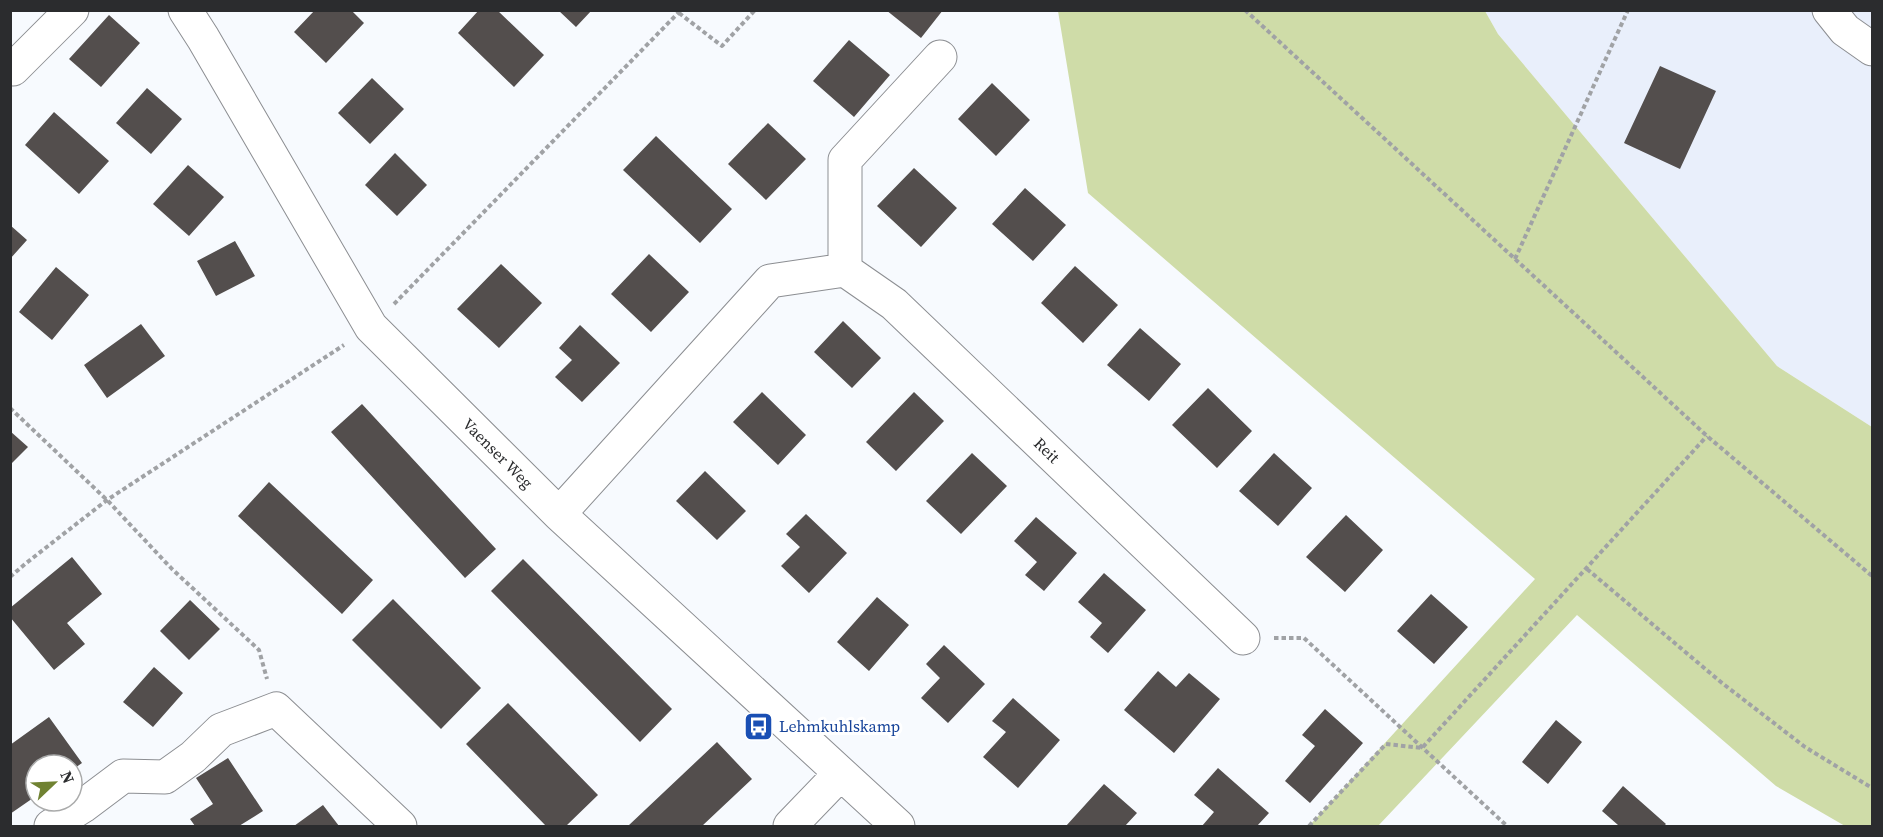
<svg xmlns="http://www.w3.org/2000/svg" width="1883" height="837" font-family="'Source Serif 4',serif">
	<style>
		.built { fill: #e9effb }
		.green { fill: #cfdca8 }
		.building { fill: #534e4d }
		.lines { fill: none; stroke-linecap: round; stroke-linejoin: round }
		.minor-casing { stroke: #8c8e92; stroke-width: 35 }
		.path { stroke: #a0a2a5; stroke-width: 4; stroke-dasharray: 4.5 3; stroke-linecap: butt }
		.minor { stroke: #fff; stroke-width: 33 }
		.labels { text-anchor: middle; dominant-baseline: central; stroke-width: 6; stroke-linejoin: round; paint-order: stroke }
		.street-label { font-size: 16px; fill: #2b2c2e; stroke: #fff }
		.transit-label { font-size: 16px; fill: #164399; stroke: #fff; text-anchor: start }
	</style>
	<rect width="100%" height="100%" fill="#f7fafe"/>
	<path class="built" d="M1485,11H1872V427L1777,366L1498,34Z"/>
	<path class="green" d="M1058,11H1485L1498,34L1777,366L1872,427V826H1845L1776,786L1577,615L1378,826H1309L1535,579L1088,193Z"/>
	<path class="building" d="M315,10H351L364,23L326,63L294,32Z
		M479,10H497L544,55L514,87L458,33Z
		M558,10H592L576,27Z
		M886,10H943L921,38Z
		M109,15L140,43L101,87L69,59Z
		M849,40L890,75L854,117L813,81Z
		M1660,66L1716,91L1680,169L1624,143Z
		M372,78L404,109L370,144L338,113Z
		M992,83L1030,120L996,156L958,119Z
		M147,88L182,119L151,154L116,123Z
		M54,112L109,161L79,194L25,145Z
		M768,123L806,159L766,200L728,164Z
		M656,136L732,209L700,243L623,170Z
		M395,153L427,185L397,216L365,185Z
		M188,165L224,197L189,236L153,204Z
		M914,168L957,208L921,247L877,206Z
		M1025,188L1066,225L1033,261L992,224Z
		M10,225L27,240L10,259Z
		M235,241L255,276L216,296L197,261Z
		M649,254L689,292L651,332L611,294Z
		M501,264L542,303L499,348L457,309Z
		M1075,266L1118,305L1083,343L1041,303Z
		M56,267L89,295L52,340L19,312Z
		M843,321L881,358L852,388L814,352Z
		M141,324L165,356L107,398L84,365Z
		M580,325L620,363L582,402L555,377L572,360L559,348Z
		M1140,328L1181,364L1149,401L1107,365Z
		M1208,388L1252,431L1217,468L1172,425Z
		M762,392L806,435L778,465L733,422Z
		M914,392L944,421L896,471L866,442Z
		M362,404L496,549L465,578L331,432Z
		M10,431L28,447L10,465Z
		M972,453L1007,486L961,534L926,501Z
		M1274,453L1312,488L1278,526L1239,491Z
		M705,471L746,511L717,540L676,501Z
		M269,482L373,580L342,614L238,516Z
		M806,514L847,553L809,593L781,566L800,547L786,534Z
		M1346,515L1383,550L1345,592L1306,557Z
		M1036,517L1077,553L1044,591L1025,575L1037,562L1014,541Z
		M72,557L102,594L67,623L85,644L54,670L10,617V608Z
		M523,559L672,709L640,742L491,591Z
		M1104,573L1146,610L1108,653L1090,637L1102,623L1078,602Z
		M1431,594L1468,627L1434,664L1397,631Z
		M877,597L909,625L869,671L837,642Z
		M393,599L481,688L441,729L352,640Z
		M190,600L220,629L189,660L160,631Z
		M944,645L985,684L948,723L921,698L940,678L926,664Z
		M154,667L183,693L153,727L123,702Z
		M1158,671L1176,687L1189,673L1220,699L1174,753L1124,710Z
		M1013,698L1060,740L1018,788L983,757L1006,732L992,721Z
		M508,703L598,795L566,826H546L466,744Z
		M1325,709L1363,743L1310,803L1285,781L1315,746L1302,735Z
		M49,717L82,763L72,770V765H36V796L10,814V745Z
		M1556,720L1582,742L1548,784L1522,762Z
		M717,742L752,779L702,826H628Z
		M228,758L263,811L239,826H195L190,819L213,804L196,778Z
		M1218,768L1269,813L1257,826H1202L1214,812L1194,795Z
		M1104,784L1137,813L1125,826H1066Z
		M1623,786L1666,824L1664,826H1616L1618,825L1602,811Z
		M323,805L339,826H294Z"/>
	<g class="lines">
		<defs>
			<path id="minor" d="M185,10L203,38L371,327L559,514L898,826
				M1829,10L1845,30L1872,49
				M13,69L72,10
				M845,270V160L940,57
				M559,514L770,281L845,270L894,304L1243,638
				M51,826L83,806L123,776L165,777L193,757L221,730L276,709L400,826
				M790,826L840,774"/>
		</defs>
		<use href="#minor" class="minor-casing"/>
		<path class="path" d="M1245,10L1707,436L1872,576
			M679,13L722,46L755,10
			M1515,259L1628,10
			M394,304L681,10
			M10,408L107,500L172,569L259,650L267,679
			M1587,569L1722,683L1805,747L1872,788
			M10,577L25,564L107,500L344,345
			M1274,638H1304L1507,826
			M1309,826L1386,744L1422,748L1707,436"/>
		<use href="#minor" class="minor"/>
	</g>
	<defs>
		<symbol id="bus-square" viewBox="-11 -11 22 22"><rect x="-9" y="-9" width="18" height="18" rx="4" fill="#1a4fb4" stroke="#fff"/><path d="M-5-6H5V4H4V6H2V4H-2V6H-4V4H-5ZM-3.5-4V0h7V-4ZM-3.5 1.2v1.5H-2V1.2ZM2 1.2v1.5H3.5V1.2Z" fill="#fff"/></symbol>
	</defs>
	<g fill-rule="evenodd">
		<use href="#bus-square" x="742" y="710" width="33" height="33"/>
	</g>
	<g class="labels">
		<g class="street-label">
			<text transform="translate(1047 450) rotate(44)">Reit</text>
			<text transform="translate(498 453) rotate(45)">Vaenser Weg</text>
		</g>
		<g class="transit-label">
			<text x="779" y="726">Lehmkuhlskamp</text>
		</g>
	</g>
	<rect width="1883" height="837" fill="none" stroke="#2b2c2e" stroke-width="24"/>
	<g transform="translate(54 783) rotate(67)"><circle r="28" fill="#ffffff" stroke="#aaabab" stroke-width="1.5"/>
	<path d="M0-4.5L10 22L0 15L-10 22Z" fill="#708232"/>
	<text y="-9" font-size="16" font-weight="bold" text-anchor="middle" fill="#2b2c2e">N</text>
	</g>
</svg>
